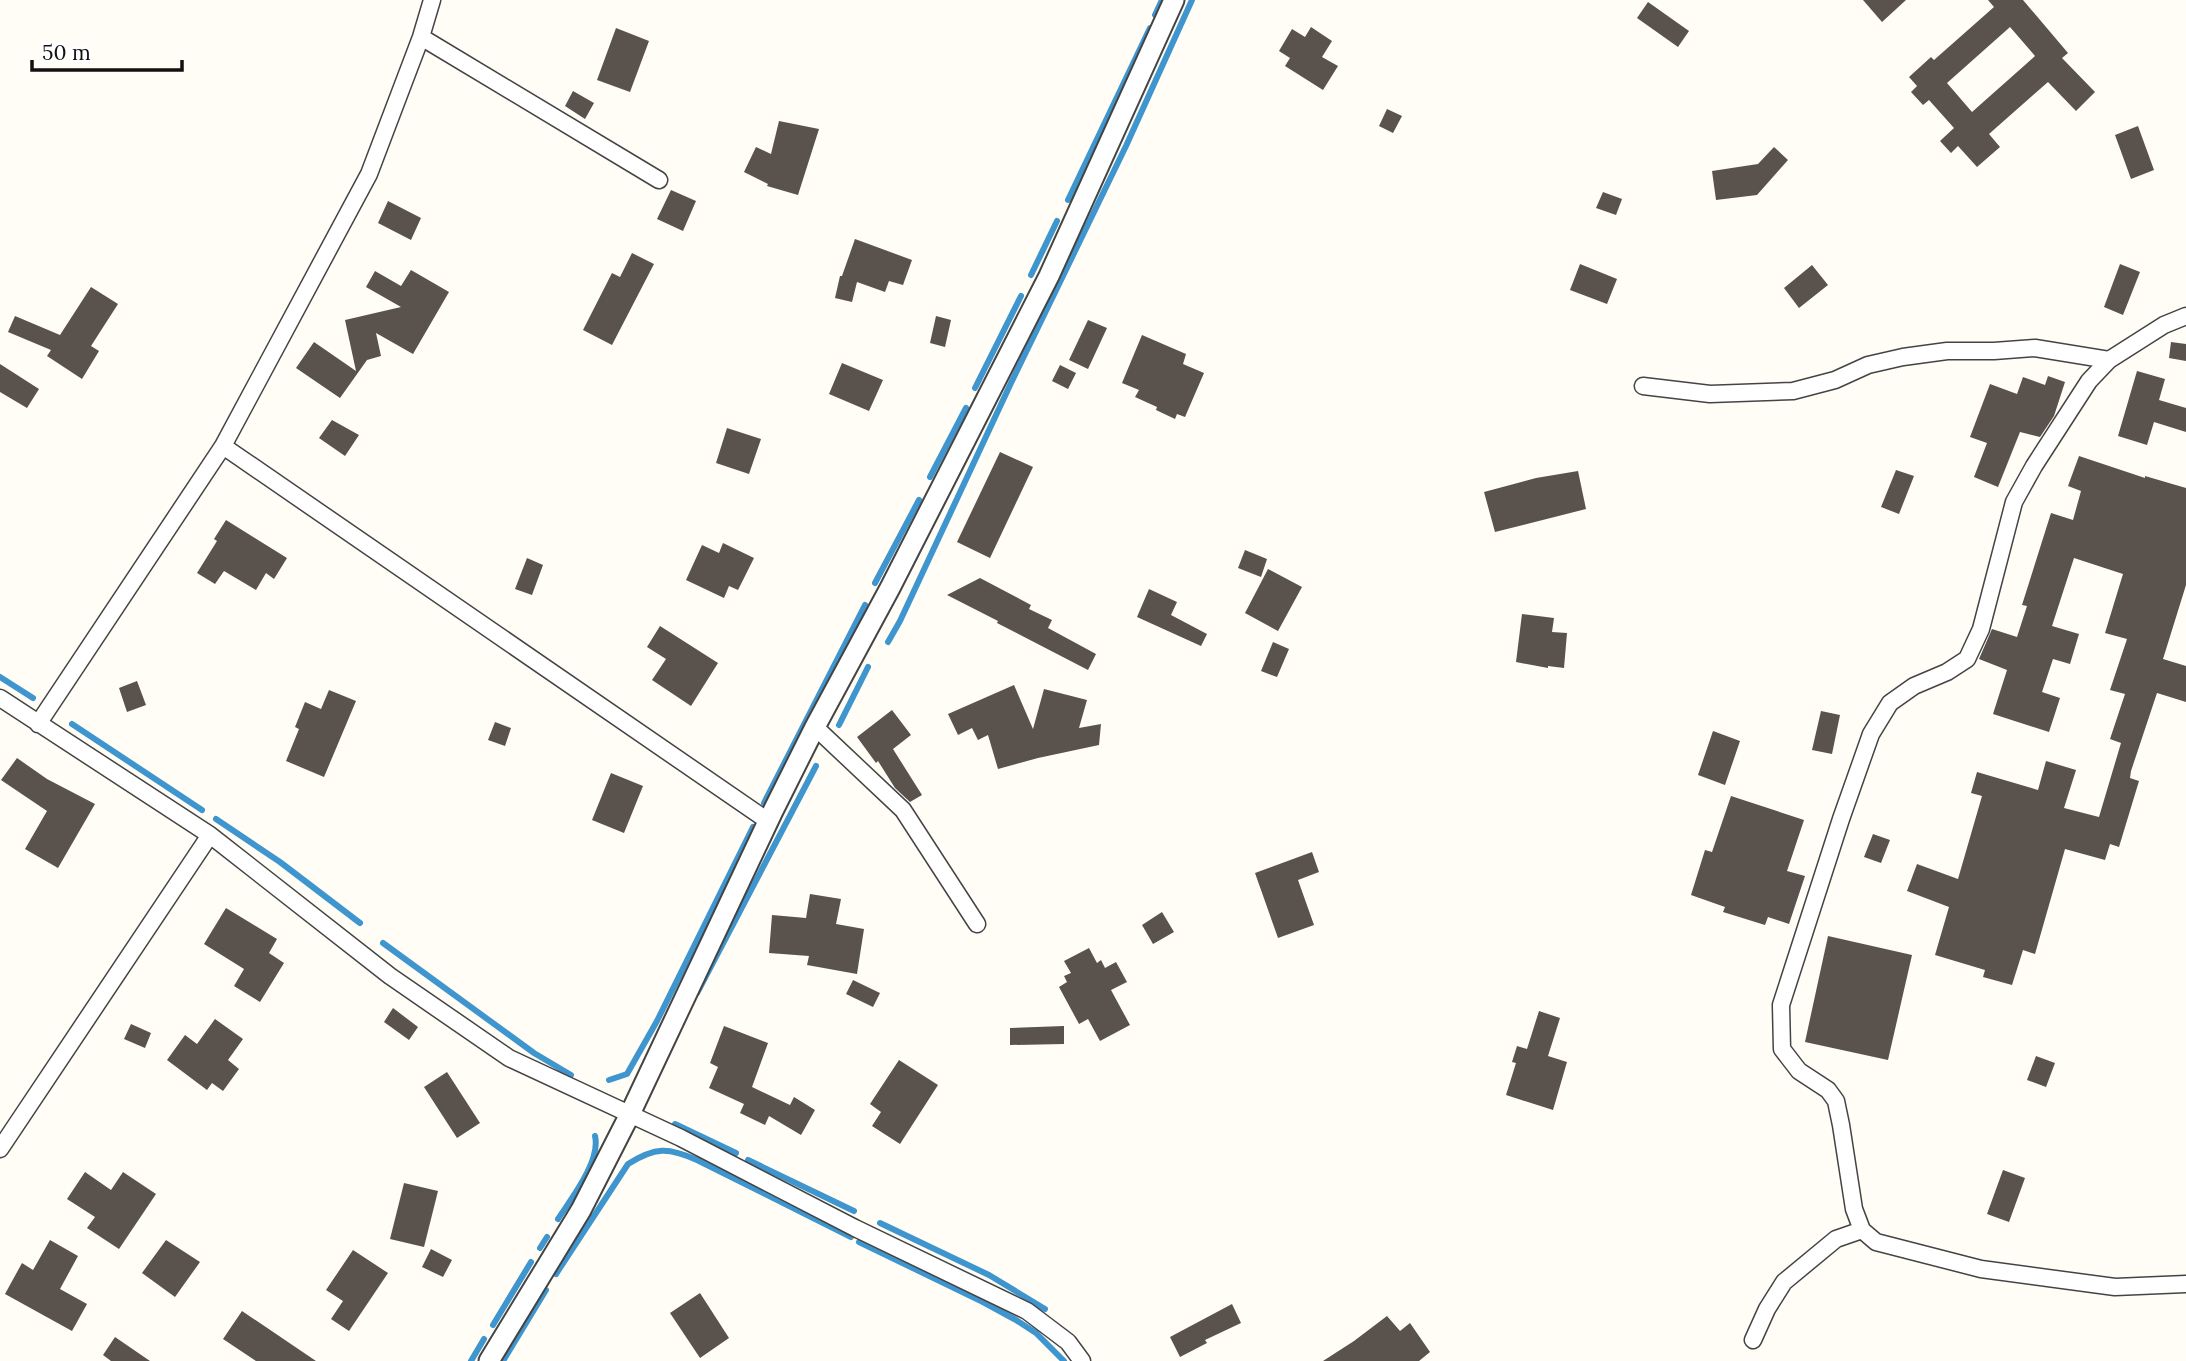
<svg xmlns="http://www.w3.org/2000/svg" width="2186" height="1361" font-family="Lora,serif">
	<style>
		.lines { fill: none; stroke-linecap: round; stroke-linejoin: round }
		.stream { stroke: #3f96cf; stroke-width: 6 }
		.building { fill: #5a524d; fill-rule: evenodd }
		.minor-casing { stroke: #444; stroke-width: 19 }
		.tertiary-casing { stroke: #444; stroke-width: 23 }
		.minor { stroke: #fff; stroke-width: 16 }
		.tertiary { stroke: #fff; stroke-width: 19 }
	</style>
	<rect width="100%" height="100%" fill="#fffdf5"/>
	<g class="lines">
		<path class="stream" d="M1155,15L1162,0
			M1068,200L1150,28
			M1031,275L1057,221
			M975,388L1021,296
			M930,477L966,408
			M875,583L919,500
			M888,642L900,621L1011,383L1126,146L1192,0
			M0,677L33,698
			M72,724L202,810
			M839,725L868,667
			M764,803L865,605
			M216,819L280,862L360,923
			M383,943L534,1053L571,1075
			M697,993L816,766
			M609,1080L627,1074L657,1021L753,827
			M675,1124L736,1153
			M748,1160L854,1211
			M558,1219C571,1199 601,1161 595,1136
			M880,1223L989,1275L1045,1309
			M859,1242L983,1302L1016,1320L1036,1333L1064,1361
			M540,1248L547,1237
			M556,1274L628,1164C655,1147 668,1147 697,1160L851,1237
			M493,1325L531,1262
			M471,1361L484,1339
			M503,1361L546,1290"/>
	</g>
	<path class="building" d="M1863,0H1906L1882,22Z
		M1988,0H2023L2068,53L2062,58L2095,92L2076,111L2048,82L1989,134L2000,147L1977,167L1958,146L1951,153L1940,141L1954,128L1929,100L1923,105L1911,92L1917,86L1909,77L1931,57L1934,60L1994,7ZM2010,27L2035,56L1972,112L1947,83Z
		M1648,2L1689,31L1678,47L1637,18Z
		M1311,27L1332,41L1322,57L1338,66L1323,90L1285,66L1290,58L1279,51L1292,29L1305,37Z
		M616,28L649,41L630,92L597,80Z
		M573,91L594,103L585,119L565,106Z
		M1387,109L1402,116L1393,133L1379,126Z
		M779,121L819,129L798,195L767,186L768,184L744,172L756,147L771,154Z
		M2138,126L2154,170L2131,179L2115,135Z
		M1774,147L1788,160L1757,195L1716,200L1712,171L1758,164Z
		M671,190L696,201L683,231L657,219Z
		M1603,192L1622,199L1616,215L1596,208Z
		M388,201L421,218L411,240L378,223Z
		M855,239L912,260L903,285L889,281L885,292L857,282L852,302L835,298L840,276H842Z
		M632,253L654,264L612,345L583,330L612,273L620,277Z
		M1580,264L1617,279L1607,304L1570,290Z
		M2120,264L2140,272L2123,315L2104,307Z
		M1812,265L1828,285L1799,308L1784,288Z
		M411,270L449,292L413,354L376,333L381,356L367,360L340,398L296,368L314,342L356,371L345,320L401,307L366,287L375,271L401,286Z
		M91,287L118,304L91,346L99,351L82,379L47,356L51,350L8,332L15,316L60,335Z
		M936,316L951,320L945,347L930,343Z
		M1088,320L1107,328L1088,369L1069,360Z
		M1142,335L1186,354L1183,364L1204,373L1185,417L1177,414L1175,419L1156,410L1157,407L1135,397L1139,390L1122,383Z
		M2171,342L2186,344V361L2169,358Z
		M842,363L883,380L869,411L829,394Z
		M0,364L39,389L27,408L0,392Z
		M1060,365L1076,373L1068,389L1052,381Z
		M2137,371L2165,379L2159,400L2186,408V432L2154,422L2147,445L2118,436Z
		M2048,376L2065,382L2054,416L2040,437L2020,432L1998,487L1974,477L1987,443L1970,437L1990,384L2017,394L2023,377L2045,385Z
		M332,420L359,435L345,456L319,438Z
		M727,428L761,439L749,474L716,463Z
		M1000,452L1033,467L990,558L957,542Z
		M2079,456L2145,478V476L2186,488V585L2163,659L2186,666V702L2157,693L2131,771L2130,778L2139,781L2119,847L2110,844L2105,860L2065,849L2035,954L2023,950L2012,985L1983,977L1985,970L1935,955L1949,907L1907,891L1917,864L1958,879L1982,796L1971,793L1977,772L2038,790L2046,761L2076,770L2064,808L2099,817L2121,743L2110,739L2125,694L2110,690L2127,639L2105,633L2123,574L2074,558L2052,626L2079,634L2070,664L2053,659L2042,692L2060,698L2049,732L1993,714L2007,670L1979,659L1992,629L2017,637L2027,606L2022,605L2051,513L2073,520L2081,491L2068,486Z
		M1896,470L1914,476L1899,514L1881,507Z
		M1578,471L1586,509L1495,532L1484,492L1536,478Z
		M226,520L287,558L274,579L266,573L256,590L224,571L215,584L197,573L217,541L214,539Z
		M723,543L754,558L738,590L729,586L724,598L686,580L702,545L719,553Z
		M1245,550L1267,559L1261,577L1238,568Z
		M527,558L543,565L532,595L515,589Z
		M1268,569L1302,587L1278,631L1245,613Z
		M980,578L1031,605L1029,609L1052,620L1048,628L1096,654L1088,670L997,623L998,621L947,595Z
		M1149,589L1177,602L1171,615L1207,634L1201,646L1137,617Z
		M1522,614L1554,618L1552,632L1567,633L1564,668L1548,666V668L1516,662Z
		M660,626L718,663L691,706L652,680L666,659L647,647Z
		M1273,642L1289,649L1277,677L1261,671Z
		M137,681L146,705L127,712L119,688Z
		M1014,685L1033,729L1044,689L1087,700L1079,728L1101,724L1099,745L1038,758L998,769L988,735L978,740L972,728L958,735L948,714Z
		M329,690L356,701L324,777L286,761L299,729L295,727L305,702L321,709Z
		M892,710L911,735L893,749L922,795L910,802L895,788L878,761L876,763L857,737Z
		M1821,711L1840,715L1832,754L1812,750Z
		M495,722L511,728L505,746L488,740Z
		M1713,731L1740,741L1725,785L1698,775Z
		M17,758L47,779L95,804L58,868L25,849L47,811L1,780Z
		M611,773L643,786L624,833L592,820Z
		M1731,796L1804,820L1787,871L1805,876L1789,924L1768,917L1765,925L1723,912L1725,907L1691,895L1705,850L1712,852Z
		M1873,834L1890,840L1881,863L1864,857Z
		M1312,852L1319,872L1298,880L1314,925L1278,938L1255,873Z
		M810,894L841,899L836,924L864,929L857,974L807,965L809,956L769,953L772,915L806,918Z
		M226,908L277,939L269,953L284,963L260,1002L234,986L244,969L204,944Z
		M1162,912L1174,932L1153,944L1142,925Z
		M1828,936L1912,955L1888,1060L1805,1042Z
		M1089,948L1097,963L1101,960L1105,968L1116,962L1127,982L1111,990L1130,1025L1100,1041L1088,1019L1079,1024L1059,987L1067,982L1064,976L1071,973L1064,961Z
		M853,980L880,993L873,1007L846,994Z
		M393,1008L418,1027L409,1040L384,1022Z
		M1539,1011L1560,1018L1548,1056L1567,1062L1553,1110L1506,1095L1516,1063L1512,1062L1517,1046L1527,1049Z
		M215,1019L243,1039L228,1060L239,1069L223,1091L212,1083L207,1090L167,1060L185,1035L197,1044Z
		M131,1024L151,1033L145,1048L124,1039Z
		M724,1026L768,1043L752,1087L790,1105L794,1097L815,1110L801,1135L769,1116L765,1125L740,1113L744,1104L709,1088L718,1067L710,1063Z
		M1064,1026V1044L1010,1045V1028Z
		M2036,1056L2055,1063L2046,1087L2027,1080Z
		M899,1060L938,1085L900,1144L872,1126L881,1112L870,1104Z
		M447,1072L480,1123L457,1138L424,1087Z
		M2003,1170L2025,1178L2009,1222L1987,1214Z
		M85,1172L111,1190L123,1172L156,1194L119,1249L87,1228L95,1217L67,1199Z
		M404,1183L438,1191L424,1247L390,1239Z
		M50,1240L78,1256L60,1289L87,1304L72,1331L5,1294L22,1263L33,1270Z
		M166,1240L200,1262L175,1297L142,1273Z
		M431,1249L452,1260L443,1277L422,1267Z
		M353,1250L388,1273L349,1331L331,1319L343,1301L326,1290Z
		M700,1293L729,1338L700,1358L670,1313Z
		M1232,1304L1241,1323L1205,1340L1207,1343L1180,1357L1170,1337Z
		M242,1311L316,1361H256L223,1339Z
		M1387,1316L1400,1331L1410,1323L1430,1352L1419,1361H1323L1354,1341Z
		M115,1337L150,1361H111L103,1355Z"/>
	<g class="lines">
		<defs>
			<path id="minor" d="M421,37L659,180
				M2186,316L2164,325L2109,360L2089,381L2034,466L2014,502L1981,629L1967,659L1947,672L1914,686L1890,703L1871,734L1841,819L1781,1005L1782,1049L1799,1071L1828,1090L1836,1101L1841,1125L1854,1209L1862,1230L1876,1242L1981,1269L2115,1287L2186,1284
				M1643,386L1710,394L1793,391L1835,380L1868,365L1903,357L1947,351H1994L2035,348L2109,360
				M223,446L768,821
				M0,698L210,835L390,976L509,1058L681,1138L855,1228L1027,1311L1068,1342L1082,1361
				M38,724L223,446L369,174L421,37L432,0
				M815,727L903,810L977,924
				M0,1149L210,835
				M1753,1340L1767,1309L1784,1282L1836,1239L1862,1230"/>
			<path id="tertiary" d="M489,1361L581,1210L630,1114L773,811L815,727L890,588L1049,276L1174,0"/>
		</defs>
		<use href="#minor" class="minor-casing"/>
		<use href="#tertiary" class="tertiary-casing"/>
		<use href="#minor" class="minor"/>
		<use href="#tertiary" class="tertiary"/>
	</g>
	<path d="M32 60v10h150v-10" fill="none" stroke="#111111" stroke-width="3.5"/>
	<text x="42" y="60" font-size="21" fill="#111111" stroke="#ffffff" stroke-width="5" paint-order="stroke">50 m</text>
</svg>
